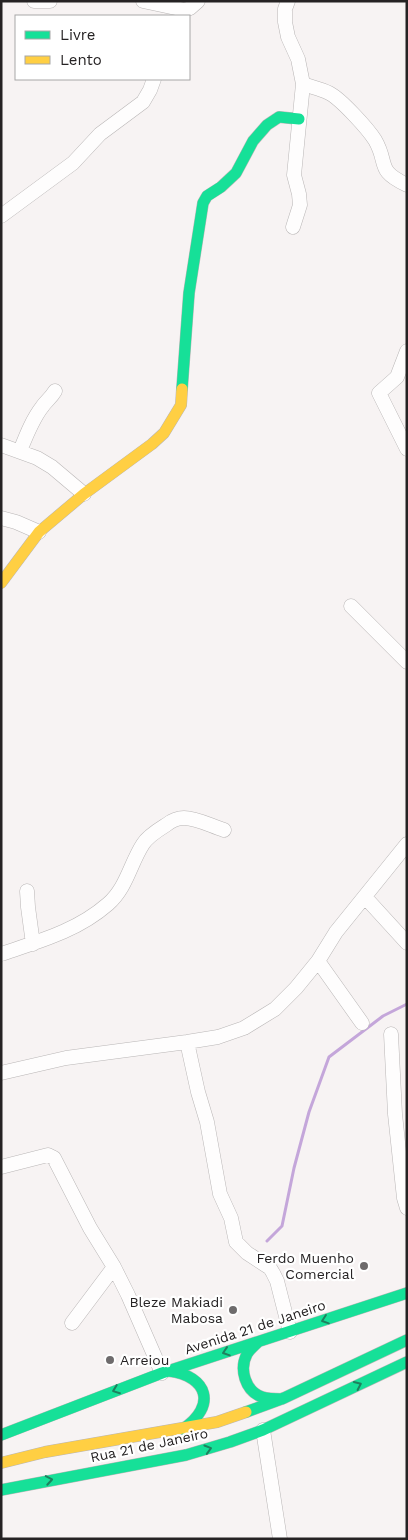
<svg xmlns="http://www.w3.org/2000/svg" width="408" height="1540" font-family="'Work Sans',sans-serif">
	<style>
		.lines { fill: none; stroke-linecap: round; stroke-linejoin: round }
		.stream { stroke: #c4a6da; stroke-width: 3 }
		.street-casing { stroke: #b9b6b6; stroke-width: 15 }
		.fast-casing { stroke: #b9b6b6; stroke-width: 12 }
		.slow-casing { stroke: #b9b6b6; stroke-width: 12 }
		.street { stroke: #fefdfd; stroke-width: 14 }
		.fast { stroke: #16e098; stroke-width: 11 }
		.slow { stroke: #ffcf43; stroke-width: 11 }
		.oneway { stroke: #1e815e }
		.poi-dot { fill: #6e6b6c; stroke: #fff; stroke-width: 2 }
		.labels { text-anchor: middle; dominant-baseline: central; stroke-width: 4.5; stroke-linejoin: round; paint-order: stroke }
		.poi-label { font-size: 14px; fill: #252223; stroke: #fff; text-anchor: end }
		.street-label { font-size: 14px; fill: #252223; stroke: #fff }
	</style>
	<rect width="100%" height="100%" fill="#f7f3f3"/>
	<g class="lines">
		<path class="stream" d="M267,1241L282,1226L294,1168L309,1112L329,1057L383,1016L407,1004"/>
		<defs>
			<path id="street" d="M34,1H50
				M143,1L185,10L190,8L198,1
				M288,1L285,9V22L288,37L298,59L303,84L294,175L299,194L300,205L293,227
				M303,84C311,87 321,89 329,93C341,99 368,129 375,140C389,164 375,170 407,185
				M1,216L73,163L100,134L143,102L150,90L154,79
				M407,351L397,377L379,393L407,449
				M1,445L37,458L52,467L84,494
				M20,451C26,436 32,420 42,407C46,401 51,398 55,391
				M1,518L16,522L39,532
				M351,606L407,662
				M27,891L28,907L33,944
				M365,897L407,943
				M1,954C40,941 77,931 108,904C127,887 130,864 143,844C148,836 158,830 166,825C171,821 177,818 184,818C197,818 211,826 224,830
				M318,961L362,1023
				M391,1034L395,1114L404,1198L407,1208
				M187,1042L198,1092L207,1122L220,1194L231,1218L236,1242L247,1253L270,1268L273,1273L277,1281L290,1332
				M1,1073L66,1058L187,1042L218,1037L244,1028L275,1009L296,988L318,961L336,932L407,844
				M1,1167L48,1155L54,1158L90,1228L114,1267L128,1295L162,1373
				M72,1323L114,1267
				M263,1430L280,1539"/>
			<path id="fast" d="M182,389L189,293L203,203L207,196L221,187L236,173L253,141L267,125L279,117L299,119
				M258,1342C254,1346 250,1349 247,1354C239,1369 245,1391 262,1397C268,1399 276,1399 282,1399
				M169,1371C208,1376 217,1406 183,1429
				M246,1412L284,1398L407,1340
				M1,1435L162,1373L407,1293
				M1,1490L186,1455L230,1442L263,1430L407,1362"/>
			<path id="slow" d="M1,583L39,532L84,494L152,444L164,433L181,405L182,389
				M1,1463L45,1452L217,1422L246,1412"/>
		</defs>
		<use href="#street" class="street-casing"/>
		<use href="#fast" class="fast-casing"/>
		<use href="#slow" class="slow-casing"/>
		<use href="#street" class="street"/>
		<use href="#fast" class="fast"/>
		<use href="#slow" class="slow"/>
	</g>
	<defs><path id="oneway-chevron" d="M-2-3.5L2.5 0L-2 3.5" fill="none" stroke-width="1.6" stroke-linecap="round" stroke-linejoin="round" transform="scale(1.25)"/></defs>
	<g class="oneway">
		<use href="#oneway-chevron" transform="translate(325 1320) rotate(161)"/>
		<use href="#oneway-chevron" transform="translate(226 1352) rotate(162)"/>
		<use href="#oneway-chevron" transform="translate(358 1385) rotate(-25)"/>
		<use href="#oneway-chevron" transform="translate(116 1390) rotate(159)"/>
		<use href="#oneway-chevron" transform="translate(208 1449) rotate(-16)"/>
		<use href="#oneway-chevron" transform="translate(49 1480) rotate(-10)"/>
	</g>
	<g class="poi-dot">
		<circle cx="364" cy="1266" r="5"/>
		<circle cx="233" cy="1310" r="5"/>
		<circle cx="110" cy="1360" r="5"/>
	</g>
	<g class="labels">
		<g class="poi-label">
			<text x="354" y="1258">Ferdo Muenho<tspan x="354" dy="16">Comercial</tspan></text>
			<text x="223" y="1302">Bleze Makiadi<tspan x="223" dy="16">Mabosa</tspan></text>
			<text x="120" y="1360" text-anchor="start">Arreiou</text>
		</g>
		<g class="street-label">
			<text transform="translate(255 1327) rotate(-18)">Avenida 21 de Janeiro</text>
			<text transform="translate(149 1445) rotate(-12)">Rua 21 de Janeiro</text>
		</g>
	</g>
	<rect width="408" height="1540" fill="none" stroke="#252223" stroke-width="5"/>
	<rect x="15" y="15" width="175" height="65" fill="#ffffff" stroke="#a8a7a7"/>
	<rect x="25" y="31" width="25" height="8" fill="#16e098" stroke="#a8a7a7"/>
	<text x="60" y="40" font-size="15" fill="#252223">Livre</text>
	<rect x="25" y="56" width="25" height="8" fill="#ffcf43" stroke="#a8a7a7"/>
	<text x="60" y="65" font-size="15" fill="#252223">Lento</text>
</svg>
